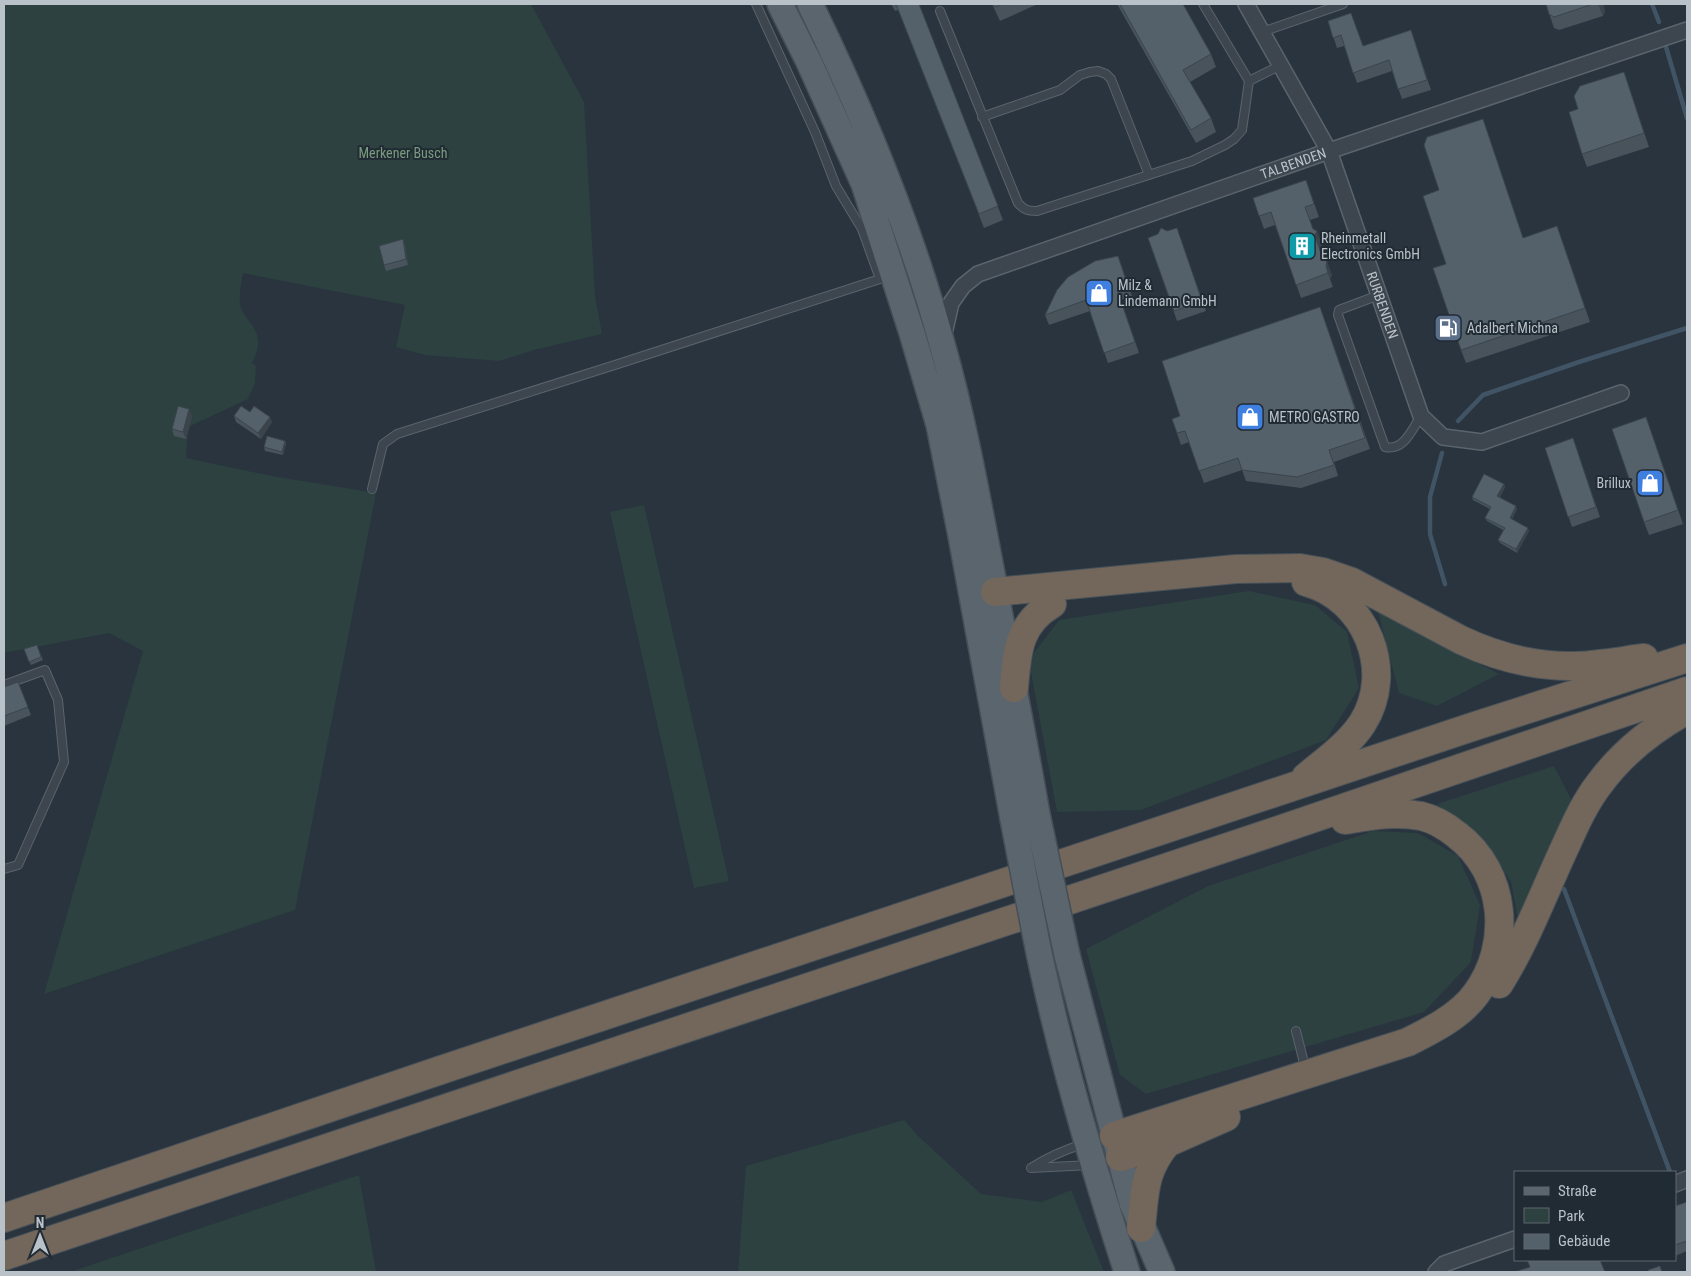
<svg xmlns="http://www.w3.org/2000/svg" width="1691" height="1276" font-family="'Roboto Condensed',sans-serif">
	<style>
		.green { fill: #2c4140 }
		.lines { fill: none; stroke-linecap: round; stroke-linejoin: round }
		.stream { stroke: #415465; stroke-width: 4.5 }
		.lane-casing { stroke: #5a646c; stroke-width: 10 }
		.street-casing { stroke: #5a646c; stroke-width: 18 }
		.primary-casing { stroke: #464f57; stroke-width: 28 }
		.highway-casing { stroke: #475159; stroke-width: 30 }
		.lane { stroke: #3d464e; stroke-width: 8 }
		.street { stroke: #3d464e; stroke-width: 15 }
		.primary { stroke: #5b656e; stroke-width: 25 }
		.highway { stroke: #73675b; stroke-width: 28 }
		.primary-bridge-casing { stroke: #464f57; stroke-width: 28; stroke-linecap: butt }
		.primary-bridge { stroke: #5b656e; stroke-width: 25 }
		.wall { fill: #48535c }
		.shaded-wall { fill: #3b444b }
		.building { fill: #54616b; stroke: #3b444b }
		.labels { text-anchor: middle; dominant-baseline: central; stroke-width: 4; stroke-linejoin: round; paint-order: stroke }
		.park-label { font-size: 14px; fill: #7a9c7e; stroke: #212b33 }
		.street-label { font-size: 14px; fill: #b9c1c9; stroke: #212b33 }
		.poi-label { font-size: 14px; fill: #b9c1c9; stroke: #212b33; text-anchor: start }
	</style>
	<rect width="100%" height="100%" fill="#29343e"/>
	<path class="green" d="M4,4H531L584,102L595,296L602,334L534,350L499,361L425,355L396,347L405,305L243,273C241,285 238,297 241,308C243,313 247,318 250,322C261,337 260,346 252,363L256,366L255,383L248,399L188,427L186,458L272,476L376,493L295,910L44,994L143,651L109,633L4,653Z
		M644,505L729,881L694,888L610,512Z
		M1249,591L1315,605L1347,632L1359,688L1326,740L1141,810L1057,812L1030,667L1034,653L1059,620Z
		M1378,611L1499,674L1437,706L1399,693Z
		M1554,766L1574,805L1520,930L1511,882L1486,842L1437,804Z
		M1373,831L1418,833L1458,856L1480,905L1471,962L1424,1012L1146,1094L1120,1075L1086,949L1208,886Z
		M904,1120L917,1135L981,1194L1042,1202L1071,1190L1104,1272H738L746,1166Z
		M359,1175L376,1272H70Z"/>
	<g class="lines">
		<path class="stream" d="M1652,4L1659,22
			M1666,47L1687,118
			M1458,421L1483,395L1582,361L1687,328
			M1442,453L1430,497V534L1445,584
			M1564,889L1670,1172"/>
		<defs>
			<path id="lane" d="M940,11L1018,203C1024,210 1028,211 1037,211L1192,161L1225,145L1234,139L1242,130L1249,81L1203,4
				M1262,32L1343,4
				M1249,81L1281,65
				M982,117L1060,90L1080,75L1090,72L1098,71L1106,74L1111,79L1149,175
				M1379,295L1339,310L1338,315L1385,447C1404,451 1411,431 1421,416
				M372,489L383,444L397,434L618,364L880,279L862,229L836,186L815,132L756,4
				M4,685L45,670L58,700L64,762L18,865L4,869
				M1296,1031L1306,1071
				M1031,1168L1091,1165
				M1031,1168C1048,1157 1064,1150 1083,1144"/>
			<g id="street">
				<path id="s1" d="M1246,4L1329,151L1421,416L1443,437L1482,442L1621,393"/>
				<path id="s2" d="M943,338L951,303L963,286L978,274L1329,151L1687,30"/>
				<path d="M1675,1184L1687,1179"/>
				<path d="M1436,1272L1444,1264L1515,1239"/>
			</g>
			<path id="primary" d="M780,4L809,62L864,184L912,333L939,425L961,536L1013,819
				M810,4C863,113 910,226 942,344C965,425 979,507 995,589C1009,664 1024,739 1037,814
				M1035,933C1058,1049 1091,1161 1127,1272
				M1067,955L1132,1203L1162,1272"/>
			<path id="highway" d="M995,592L1236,569L1300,568L1323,572L1352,582L1461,640C1495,656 1532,666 1570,666C1595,666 1620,661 1644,658
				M1014,688C1017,652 1018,624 1052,604
				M1306,777C1325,761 1348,745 1362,724C1396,671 1366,598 1306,582
				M1499,984C1526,941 1544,892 1565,847C1575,825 1585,802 1600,783C1623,752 1654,728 1687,710
				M1114,1136L1408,1042C1432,1030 1460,1016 1476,994C1512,945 1507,873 1457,835C1446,826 1434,819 1421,816C1395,811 1370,816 1345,820
				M1120,1157L1167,1143L1226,1117
				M4,1218L441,1070L1475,726L1687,658
				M1141,1228C1145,1192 1143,1172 1167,1143
				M4,1256L1270,833L1687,691"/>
		</defs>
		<use href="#lane" class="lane-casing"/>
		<use href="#street" class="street-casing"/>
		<use href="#primary" class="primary-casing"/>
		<use href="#highway" class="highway-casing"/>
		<use href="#lane" class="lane"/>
		<use href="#street" class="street"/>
		<use href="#primary" class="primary"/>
		<use href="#highway" class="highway"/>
		<defs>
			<path id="primary-bridge" d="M1037,814L1067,955
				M1013,819L1035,933"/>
		</defs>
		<use href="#primary-bridge" class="primary-bridge-casing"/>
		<use href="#primary-bridge" class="primary-bridge"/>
	</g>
	<path class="wall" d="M891,4H919L1003,220L984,228L898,10L895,11Z
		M992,4H1038L1000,21Z
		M1117,4H1183L1211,54L1216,67L1190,82L1211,118L1216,132L1196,143Z
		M1546,4H1603L1605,11L1603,16L1559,30L1554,28Z
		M1328,21L1363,46L1411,30L1431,90L1402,99L1392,71L1357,83L1344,46L1337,48Z
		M1624,72L1649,147L1587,167L1582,154L1578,109Z
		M1306,180L1319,217L1310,220L1313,229L1322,244L1320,249L1324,260L1332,275L1330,279L1333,287L1301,298L1275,225L1264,229L1253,198Z
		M1177,228L1206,311L1177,321L1148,238Z
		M1523,237L1562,240L1590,322L1466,363L1461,350Z
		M403,239L405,245L408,265L386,271L384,265Z
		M1118,256L1132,296L1121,300L1139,353L1108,363L1090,311L1049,325L1045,315Z
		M1320,307L1370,449L1334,462L1338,476L1301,488L1246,481L1242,470L1204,483L1189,442L1181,445L1172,419L1180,416Z
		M189,409L192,416L186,439L174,436L172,429Z
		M250,412L272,422L261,439L236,422L234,416Z
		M1646,417L1683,524L1649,535L1644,522Z
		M1573,438L1600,517L1572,527L1545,448Z
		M285,441L286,444L283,455L265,451L264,447Z
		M1504,484L1505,487L1500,497L1517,509L1512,519L1529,531L1517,553L1500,543L1498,540L1503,530L1487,521L1485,518L1490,509L1473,500L1472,497Z
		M37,645L43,660L31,665L24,649Z
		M18,682L31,715L4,726V687Z
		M1687,1202V1251L1675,1256V1206Z"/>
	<path class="shaded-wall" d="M1598,4H1603L1605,11L1603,16Z
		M1317,231L1322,244L1320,249L1326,265L1327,261L1332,275L1330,279L1333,287L1323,260L1315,235Z
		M403,239L405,245L408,265L406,259Z
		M189,409L192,416L186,439L183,432Z
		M270,417L272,422L261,439L258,433Z
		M285,441L286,444L283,455L282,452Z
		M1504,484L1505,487L1499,499L1497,496Z
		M1516,506L1517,509L1511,521L1510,518Z
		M1528,528L1529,531L1517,553L1516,549Z"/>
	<path class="building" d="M896,4H919L998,206L979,214Z
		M994,4H1003L995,7Z
		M1120,4H1183L1211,54L1183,70L1211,118L1191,130Z
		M1546,4H1593L1554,17L1549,14Z
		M1351,13L1363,46L1411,30L1427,80L1398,89L1389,60L1353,73L1341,35L1333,38L1328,21Z
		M1624,72L1644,133L1582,154L1569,112L1578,109L1574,96L1580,86Z
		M1483,119L1523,238L1557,226L1585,308L1461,350L1433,268L1446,264L1423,196L1439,190L1424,145L1427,137Z
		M1306,180L1314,204L1305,207L1313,229L1317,231L1315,235L1323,260L1327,261L1326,266L1328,273L1296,285L1271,212L1259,216L1253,198Z
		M1161,228L1167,231L1177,228L1202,301L1174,311L1148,238L1158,234Z
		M403,239L406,259L384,265L379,246Z
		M1118,256L1128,286L1117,290L1135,342L1104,353L1086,300L1045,315L1057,290L1068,277L1095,261Z
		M1320,307L1365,438L1329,450L1334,465L1297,477L1242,470L1238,458L1199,471L1185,431L1177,433L1172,419L1180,416L1162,361Z
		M178,406L189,409L183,432L172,429Z
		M241,406L250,412L254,406L270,417L258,433L234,416Z
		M1646,417L1678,510L1644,522L1612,429Z
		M267,436L285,441L282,452L264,447Z
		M1573,438L1596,507L1568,517L1545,448Z
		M1484,474L1504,484L1497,496L1516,506L1510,518L1528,528L1516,549L1498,540L1505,528L1485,518L1491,507L1472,497Z
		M37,645L41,657L29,662L24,649Z
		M18,682L28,707L4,716V687Z
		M1687,1202V1241L1675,1245V1206Z
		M1527,1260H1600L1605,1272H1514L1530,1267Z
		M1660,1266L1662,1272H1649L1648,1270Z"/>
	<defs>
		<symbol id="building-square" viewBox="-11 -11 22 22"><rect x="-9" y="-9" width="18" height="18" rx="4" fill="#0f9aa8" stroke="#212b33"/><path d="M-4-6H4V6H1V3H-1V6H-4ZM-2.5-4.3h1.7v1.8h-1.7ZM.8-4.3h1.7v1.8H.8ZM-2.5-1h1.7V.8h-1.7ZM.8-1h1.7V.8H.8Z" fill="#fff"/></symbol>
		<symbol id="shop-square" viewBox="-11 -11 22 22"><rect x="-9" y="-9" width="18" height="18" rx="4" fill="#3f7fe0" stroke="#212b33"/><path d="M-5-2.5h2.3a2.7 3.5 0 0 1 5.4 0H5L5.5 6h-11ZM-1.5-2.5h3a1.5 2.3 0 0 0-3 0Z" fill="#fff"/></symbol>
		<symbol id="fuel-square" viewBox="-11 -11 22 22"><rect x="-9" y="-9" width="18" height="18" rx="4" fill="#5c6f8a" stroke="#212b33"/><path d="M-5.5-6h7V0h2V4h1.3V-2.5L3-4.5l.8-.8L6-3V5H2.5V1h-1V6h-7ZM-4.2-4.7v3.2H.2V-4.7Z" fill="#fff"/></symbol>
	</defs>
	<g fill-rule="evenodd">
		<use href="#building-square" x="1286" y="230" width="32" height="32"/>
		<use href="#shop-square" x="1083" y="277" width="32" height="32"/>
		<use href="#fuel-square" x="1432" y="312" width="32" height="32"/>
		<use href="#shop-square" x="1234" y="401" width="32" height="32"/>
		<use href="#shop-square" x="1634" y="467" width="32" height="32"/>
	</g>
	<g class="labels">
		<g class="park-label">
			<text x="403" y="153">Merkener Busch</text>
		</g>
		<g class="street-label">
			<text stroke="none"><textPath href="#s2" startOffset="410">TALBENDEN</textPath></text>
			<text stroke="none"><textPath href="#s1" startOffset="332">RURBENDEN</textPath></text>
		</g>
		<g class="poi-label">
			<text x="1321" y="238">Rheinmetall<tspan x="1321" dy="16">Electronics GmbH</tspan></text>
			<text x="1118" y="285">Milz &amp;<tspan x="1118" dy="16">Lindemann GmbH</tspan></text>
			<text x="1467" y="328">Adalbert Michna</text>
			<text x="1269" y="417">METRO GASTRO</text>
			<text x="1631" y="483" text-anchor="end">Brillux</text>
		</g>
	</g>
	<rect width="1691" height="1276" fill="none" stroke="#b9c1c9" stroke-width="10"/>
	<rect x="1514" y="1171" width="162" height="90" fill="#212b33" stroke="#5e676f"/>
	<rect x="1524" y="1187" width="25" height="8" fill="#5b656e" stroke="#5e676f"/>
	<text x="1558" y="1196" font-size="15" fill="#b9c1c9">Straße</text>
	<rect x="1524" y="1208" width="25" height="15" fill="#2c4140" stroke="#5e676f"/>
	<text x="1558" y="1221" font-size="15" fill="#b9c1c9">Park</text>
	<rect x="1524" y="1234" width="25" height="15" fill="#54616b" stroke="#5e676f"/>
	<text x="1558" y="1246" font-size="15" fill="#b9c1c9">Gebäude</text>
	<g transform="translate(40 1236)" stroke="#212b33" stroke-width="4" paint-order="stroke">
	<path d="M0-4L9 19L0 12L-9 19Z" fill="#b9c1c9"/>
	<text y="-8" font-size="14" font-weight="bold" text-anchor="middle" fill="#b9c1c9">N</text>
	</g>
</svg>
